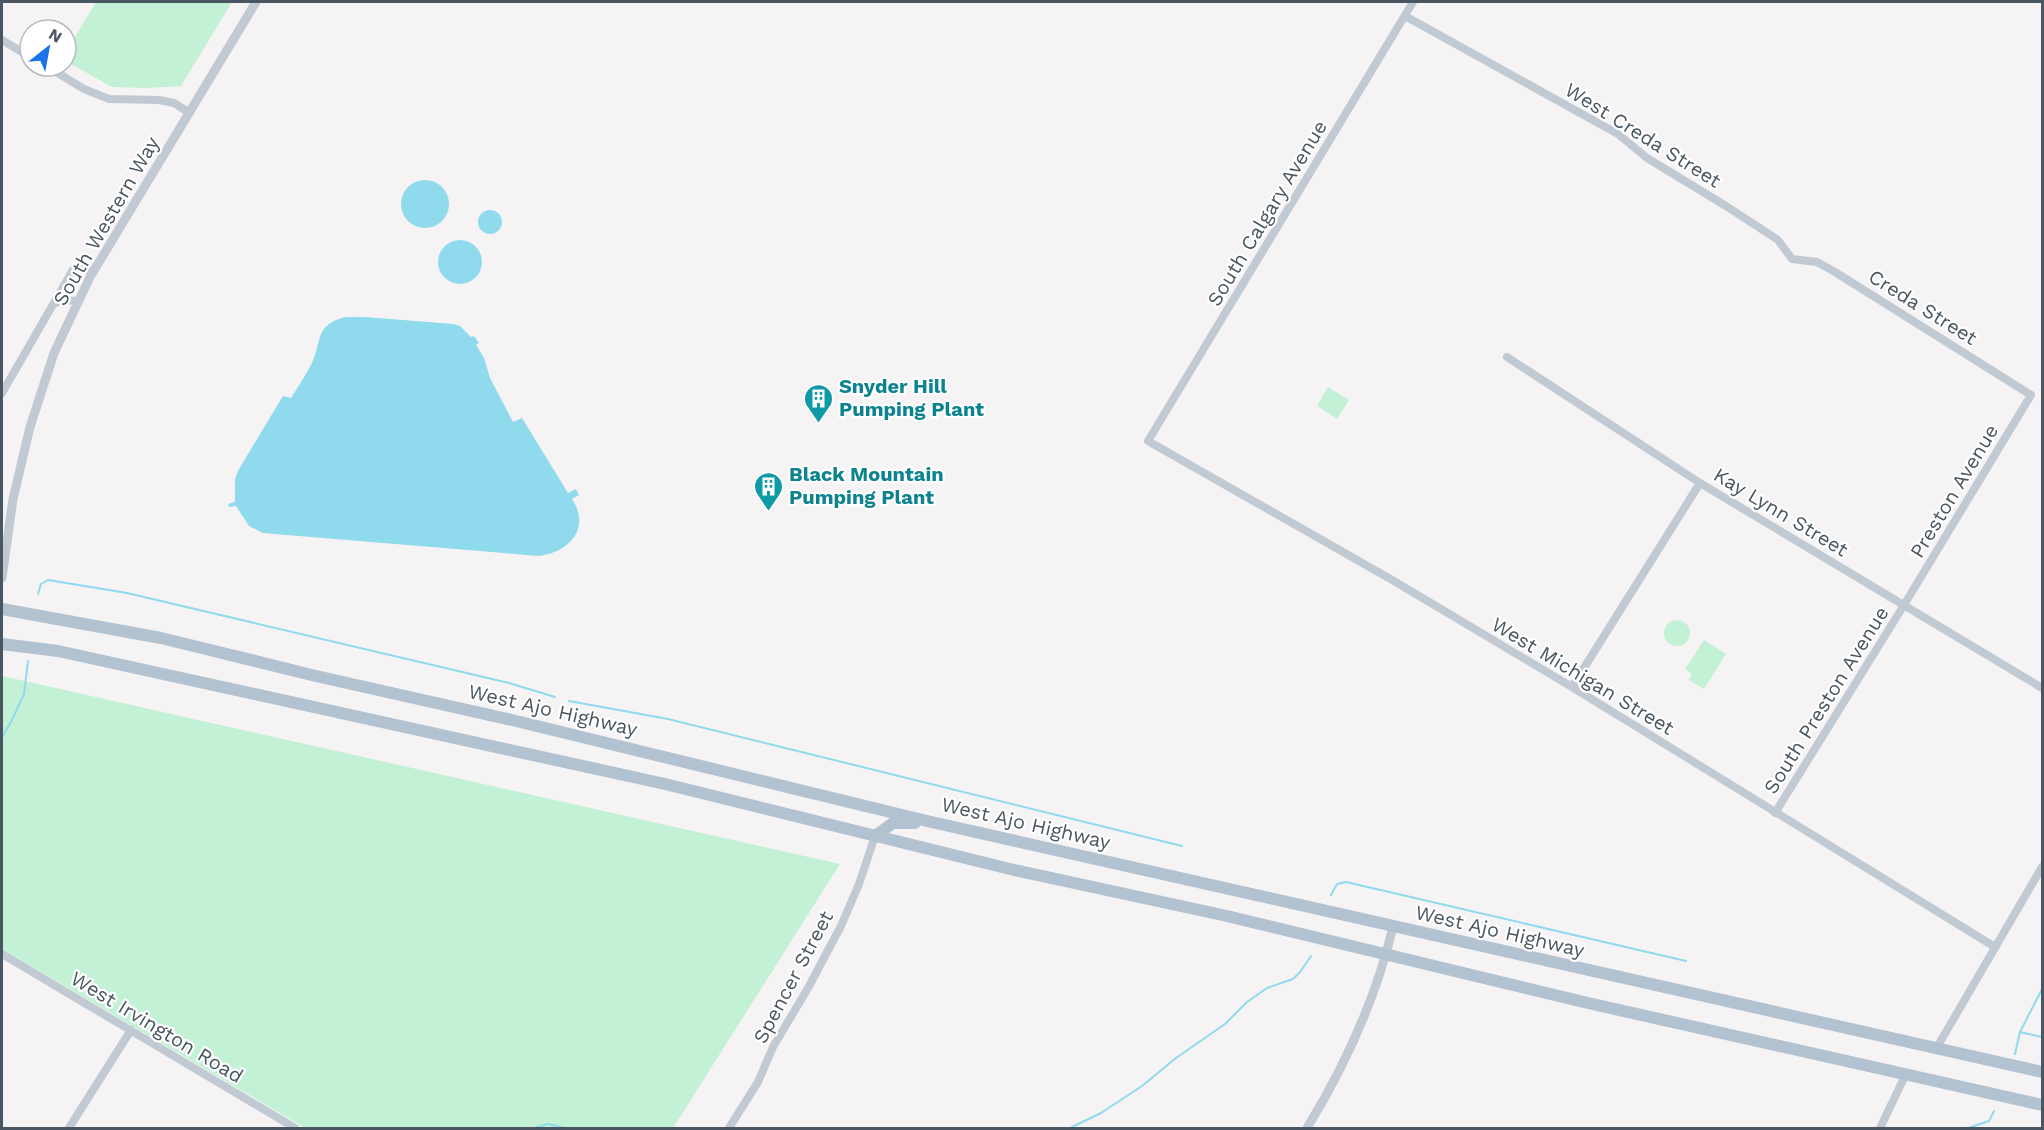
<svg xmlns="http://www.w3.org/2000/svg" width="2044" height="1130" font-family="'Work Sans',sans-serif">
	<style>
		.green { fill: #c3f1d5 }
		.water { fill: #90daee }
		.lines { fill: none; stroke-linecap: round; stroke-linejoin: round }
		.stream { stroke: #90daee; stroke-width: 2 }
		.minor { stroke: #c1cad2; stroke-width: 8 }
		.tertiary { stroke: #c1cad2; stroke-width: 9 }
		.primary { stroke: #b3c2d1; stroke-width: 12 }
		.labels { text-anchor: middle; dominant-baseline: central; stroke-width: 4.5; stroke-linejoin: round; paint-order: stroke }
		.street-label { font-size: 20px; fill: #4a5661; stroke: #fff }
		.culture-label { font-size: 20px; font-weight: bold; fill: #0d838f; stroke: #fff; text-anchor: start }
	</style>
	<rect width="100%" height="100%" fill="#f5f3f3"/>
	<path class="green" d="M96,2H232L181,86L147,88L112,87L66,61V52Z
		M1328,387L1349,400L1337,419L1317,406Z
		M1664 633a13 13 0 1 1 26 0a13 13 0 1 1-26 0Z
		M1704,640L1726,654L1704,689L1689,680L1692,674L1685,669Z
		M2,676L78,693L840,864L673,1128H305L2,949Z"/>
	<path class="water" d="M401 204a24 24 0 1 1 48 0a24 24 0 1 1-48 0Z
		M478 222a12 12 0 1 1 24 0a12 12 0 1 1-24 0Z
		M438 262a22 22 0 1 1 44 0a22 22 0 1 1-44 0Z
		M345,317H366L453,324L460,326L471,337L474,336L479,343L476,345L484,358L490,378L513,422L522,418L568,493L576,489L579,495L572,499C591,528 570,552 539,556L263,533L249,526L236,506L229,507L228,504L235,502V479L239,469L283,396L291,398C298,387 305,376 311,365C323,341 313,326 345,317Z"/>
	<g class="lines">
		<path class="stream" d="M38,594L41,584L48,580L127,593L509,683L555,697
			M569,701L668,719L1182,846
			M2,737L12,720L24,694L28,661
			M1331,895L1337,884L1346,882L1686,961
			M2020,1032L2042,989
			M2015,1054L2020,1032L2042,1037
			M534,1128L548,1124L565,1128
			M784,1128H823
			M1070,1128L1101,1113L1142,1086L1176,1058L1225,1024L1247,1002L1267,988L1293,979L1300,972L1311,956
			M1968,1128L1989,1121L1994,1111"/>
		<path class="minor" d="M1413,2L1148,441L1394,581L1572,687L1995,947
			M1405,16L1618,134L1647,158L1726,206L1778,240L1792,259L1817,262L1835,272L2031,395L1904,605L1775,813
			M2,40L30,57
			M46,66L84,89L109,99L159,100L174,103L190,113
			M54,304L62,300L78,301
			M1507,357L1700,483L2042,688
			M2,393L74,268L94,271
			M1572,687L1700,483
			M2,954L295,1128
			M1936,1049L2042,867
			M69,1128L131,1030
			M729,1128L758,1082L773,1047L808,988L841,926L859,884L875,836
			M1880,1128L1906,1074"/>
		<path class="tertiary" d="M2,578L13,499L30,427L54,353L90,277L256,2
			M1307,1128C1345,1066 1376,998 1393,927"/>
		<path class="primary" d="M2,609L161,638L316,676L512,720L927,821L2042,1072
			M2,644L58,651L665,784L1014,870L1227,916L1588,1003L2042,1105
			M875,836L893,823H915"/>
	</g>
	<defs>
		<symbol id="building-pin" viewBox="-11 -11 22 30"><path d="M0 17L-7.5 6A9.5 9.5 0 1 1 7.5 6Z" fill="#0f9aa8" stroke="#fff"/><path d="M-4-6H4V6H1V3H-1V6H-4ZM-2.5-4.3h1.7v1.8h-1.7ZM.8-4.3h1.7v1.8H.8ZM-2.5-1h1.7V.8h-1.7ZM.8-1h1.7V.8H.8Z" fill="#fff"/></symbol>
	</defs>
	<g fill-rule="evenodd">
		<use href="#building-pin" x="802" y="382" width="33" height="45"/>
		<use href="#building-pin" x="752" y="470" width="33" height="45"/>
	</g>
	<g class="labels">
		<g class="street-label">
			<text transform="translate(1643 135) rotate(32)">West Creda Street</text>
			<text transform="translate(1267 213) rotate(-59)">South Calgary Avenue</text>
			<text transform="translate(106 221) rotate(-60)">South Western Way</text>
			<text transform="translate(1923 307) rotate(32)">Creda Street</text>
			<text transform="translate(1954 491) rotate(-59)">Preston Avenue</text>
			<text transform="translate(1781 512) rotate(31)">Kay Lynn Street</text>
			<text transform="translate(1583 676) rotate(31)">West Michigan Street</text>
			<text transform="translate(1826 700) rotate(-58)">South Preston Avenue</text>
			<text transform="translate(553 710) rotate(13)">West Ajo Highway</text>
			<text transform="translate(1026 823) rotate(13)">West Ajo Highway</text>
			<text transform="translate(1500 931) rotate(13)">West Ajo Highway</text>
			<text transform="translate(793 977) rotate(-62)">Spencer Street</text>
			<text transform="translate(157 1027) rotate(31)">West Irvington Road</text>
		</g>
		<g class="culture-label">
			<text x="839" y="386">Snyder Hill<tspan x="839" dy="23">Pumping Plant</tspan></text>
			<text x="789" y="474">Black Mountain<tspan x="789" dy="23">Pumping Plant</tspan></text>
		</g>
	</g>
	<rect width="2044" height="1130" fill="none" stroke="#4a5661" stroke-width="6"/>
	<g transform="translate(48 48) rotate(31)"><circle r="28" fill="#ffffff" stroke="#b7bbc0" stroke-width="1.5"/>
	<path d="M0-4.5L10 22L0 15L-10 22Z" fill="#1a73e8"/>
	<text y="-9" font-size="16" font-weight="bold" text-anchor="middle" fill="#4a5661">N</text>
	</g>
</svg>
